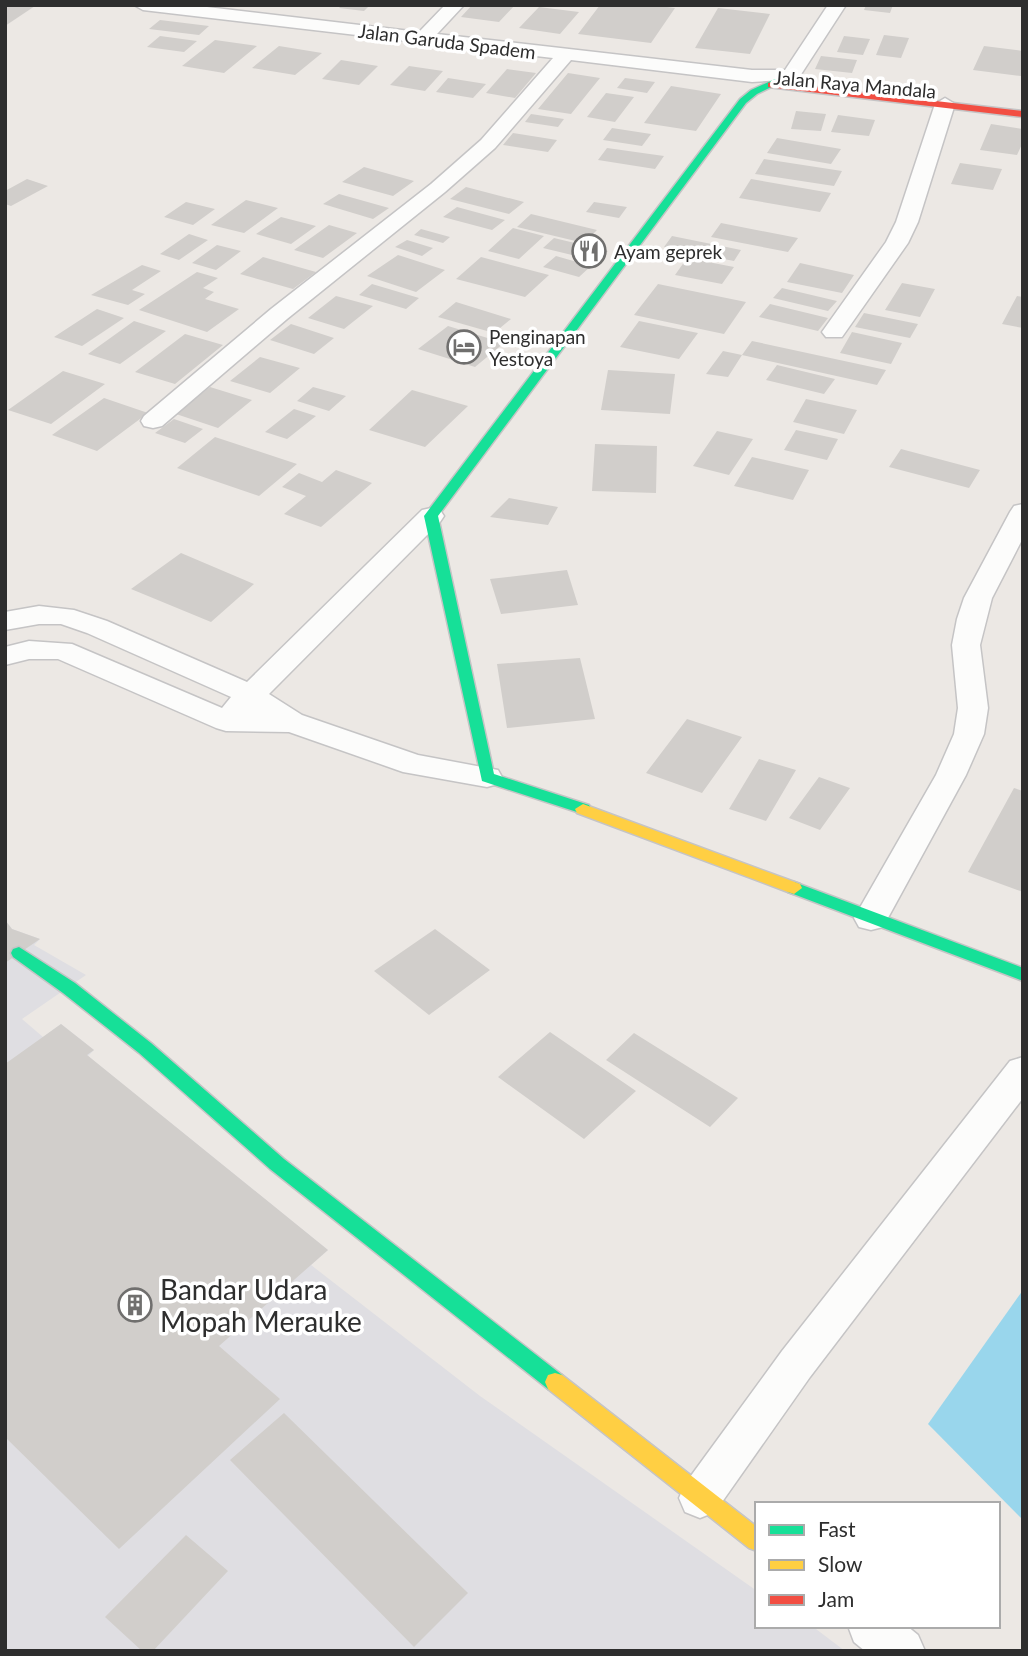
<svg xmlns="http://www.w3.org/2000/svg" width="1028" height="1656" font-family="Lato,sans-serif">
	<style>
		.airport { fill: #dfdee2 }
		.water { fill: #99d6ec }
		.building { fill: #d1cecb }
		.lines { fill: none; stroke-linecap: round; stroke-linejoin: round }
		.street-casing { stroke: #c5c4c5; stroke-width: 3 }
		.fast-casing { stroke: #c5c4c5; stroke-width: 3 }
		.slow-casing { stroke: #c5c4c5; stroke-width: 3 }
		.jam-casing { stroke: #c5c4c5; stroke-width: 3 }
		.street { fill: #fcfcfb; fill-rule: evenodd }
		.fast { fill: #16e098; fill-rule: evenodd }
		.slow { fill: #ffcf43; fill-rule: evenodd }
		.jam { fill: #f24e42; fill-rule: evenodd }
		.labels { text-anchor: middle; dominant-baseline: central; stroke-width: 7; stroke-linejoin: round; paint-order: stroke }
		.far-street-label { font-size: 19px; fill: #2e2e2e; stroke: #fff }
		.far-poi-label { font-size: 19px; fill: #2e2e2e; stroke: #fff; text-anchor: start }
		.near-poi-label { font-size: 28px; fill: #2e2e2e; stroke: #fff; text-anchor: start }
	</style>
	<rect width="100%" height="100%" fill="#ece8e4"/>
	<path class="airport" d="M5,920L12,929L40,939L34,945L86,975L22,1019L43,1037L61,1024L94,1050L88,1056L328,1250L311,1265L480,1396L757,1591V1626H812L845,1651H5Z"/>
	<path class="water" d="M1023,1290V1520L928,1424Z"/>
	<path class="building" d="M5,5H27L35,6L5,26Z
		M342,5H370L364,11L339,8Z
		M472,5H515L499,22L461,17Z
		M600,5H651L675,8L651,43L578,34Z
		M866,5H893L890,13L864,10Z
		M539,7L579,12L560,34L519,28Z
		M718,8L770,14L750,54L695,48Z
		M160,20L209,26L199,35L149,29Z
		M884,35L909,38L901,58L876,55Z
		M160,36L197,41L184,52L147,47Z
		M844,36L870,39L863,55L837,52Z
		M215,40L257,46L224,73L182,66Z
		M279,46L322,53L295,75L252,68Z
		M984,46L1023,51L1021,76L973,70Z
		M821,56L857,60L852,73L815,69Z
		M341,60L378,66L359,85L322,79Z
		M409,66L443,71L425,91L390,85Z
		M507,69L536,73L515,98L486,93Z
		M568,73L600,78L571,114L538,109Z
		M448,78L486,84L473,98L436,92Z
		M625,78L655,82L647,93L617,88Z
		M671,86L721,94L696,131L644,123Z
		M606,93L634,97L615,122L587,117Z
		M796,111L826,114L821,131L791,129Z
		M531,114L564,119L558,127L525,122Z
		M838,115L875,120L869,136L831,132Z
		M991,124L1023,129V142L1017,155L980,150Z
		M612,128L651,134L642,146L603,140Z
		M513,133L557,140L548,152L503,145Z
		M777,138L841,149L831,164L767,153Z
		M607,148L664,156L655,169L598,160Z
		M764,159L842,171L834,186L755,174Z
		M960,163L1002,169L993,190L951,184Z
		M364,167L414,181L393,196L342,182Z
		M27,179L48,186L11,206L5,204V191Z
		M751,179L831,193L820,212L739,198Z
		M466,187L524,202L509,214L450,199Z
		M339,194L389,208L373,219L323,204Z
		M246,200L278,208L244,233L211,225Z
		M186,202L215,209L193,225L164,217Z
		M594,202L627,207L619,218L586,212Z
		M457,207L505,220L492,230L443,217Z
		M531,214L597,230L584,243L517,227Z
		M281,217L316,226L291,244L256,234Z
		M721,223L798,238L788,252L711,237Z
		M329,225L357,233L323,258L294,250Z
		M513,228L544,236L519,259L488,251Z
		M421,229L450,237L443,243L414,235Z
		M189,234L208,240L179,260L160,254Z
		M672,236L741,250L734,261L664,247Z
		M554,238L608,251L597,261L543,248Z
		M407,240L433,248L422,256L395,247Z
		M217,245L241,251L216,270L192,263Z
		M398,255L445,270L416,292L367,276Z
		M556,256L591,266L579,277L543,267Z
		M263,257L316,272L293,289L240,274Z
		M481,257L549,275L525,297L456,279Z
		M687,258L734,267L722,284L675,275Z
		M800,263L854,275L842,293L787,282Z
		M142,265L161,271L132,290L145,294L128,305L91,295Z
		M197,272L218,278L203,288L214,292L205,299L239,309L207,332L139,310Z
		M902,283L935,289L920,317L885,310Z
		M372,284L419,298L406,309L359,295Z
		M658,284L746,302L724,334L634,315Z
		M782,288L837,301L828,311L773,298Z
		M336,296L373,306L344,329L308,318Z
		M1017,296L1023,297V328L1002,324Z
		M456,302L511,319L494,333L438,317Z
		M770,304L828,318L818,331L759,317Z
		M97,309L124,318L82,346L54,337Z
		M864,313L918,324L910,338L855,327Z
		M134,321L166,331L120,364L88,354Z
		M639,321L698,333L679,359L620,347Z
		M291,324L334,338L314,354L270,340Z
		M448,326L504,343L475,367L418,349Z
		M852,332L902,343L891,364L840,353Z
		M185,334L223,345L175,384L135,372Z
		M752,341L886,370L877,385L742,355L728,377L706,374L723,351L742,355Z
		M260,357L300,368L270,393L230,381Z
		M777,365L835,379L824,394L766,380Z
		M608,370L675,374L670,414L601,410Z
		M63,371L105,384L51,424L8,410Z
		M210,387L252,400L218,428L176,414Z
		M313,387L346,396L329,411L297,401Z
		M412,390L468,406L425,447L369,430Z
		M104,398L148,413L97,451L52,435Z
		M806,399L857,410L844,434L793,422Z
		M294,409L316,416L287,439L265,432Z
		M174,419L203,429L185,443L155,433Z
		M796,430L838,439L827,460L784,450Z
		M717,431L753,439L729,475L693,466Z
		M215,437L297,464L259,496L177,468Z
		M595,444L657,446L656,493L592,491Z
		M901,449L980,470L969,488L889,467Z
		M752,457L809,470L793,500L734,486Z
		M336,470L372,483L321,527L284,514L306,496L282,487L299,473L322,482Z
		M509,498L558,507L548,525L490,517Z
		M181,553L254,584L211,622L131,589Z
		M567,570L578,605L501,614L490,579Z
		M580,658L595,719L507,728L497,664Z
		M687,719L742,737L702,793L646,773Z
		M759,759L796,770L766,821L729,809Z
		M819,777L850,788L820,830L789,818Z
		M1014,788L1023,791V892L968,872Z
		M5,920L12,929L40,939L5,963Z
		M435,929L490,970L429,1015L374,971Z
		M61,1024L94,1050L87,1055L328,1250L219,1346L280,1399L119,1549L5,1437V1064Z
		M550,1032L636,1091L584,1139L498,1077Z
		M634,1033L738,1098L710,1127L606,1060Z
		M284,1413L468,1593L414,1647L230,1460Z
		M186,1535L228,1571L153,1651H142L105,1617Z"/>
	<g class="lines">
		<defs>
			<path id="street" d="M134,5H190L419,32L445,5H464L437,34L752,70H785L828,5H846L798,79L752,82L571,60L495,148L445,192L287,319L162,426L153,428L144,426L141,421L144,416L271,309L431,184L481,140L553,58L143,10Z
				M945,98L955,104L918,222L908,243L842,337H826L822,332L886,242L896,222L935,104Z
				M1023,504V538L992,598L980,645L988,708L984,734L966,775L883,927L871,930L859,927L854,918L936,775L954,734L958,708L952,645L957,619L964,598L1010,512L1014,506Z
				M431,508L440,510L444,516L440,522L269,694L302,715L418,755L498,770L502,777L498,784L487,787L403,772L289,732L226,731L216,728L58,659H29L5,665V647L29,641L72,644L222,708L231,697L87,633L61,624H39L5,630V612L39,606L74,610L107,621L247,682L422,510Z
				M1023,1057V1098L810,1377L715,1512L700,1518L685,1512L679,1498L685,1484L782,1351L1010,1061Z
				M848,1626H907L918,1635L925,1651H865L854,1642Z"/>
			<path id="fast" d="M788,73L796,75L757,94L746,103L438,516L494,774L589,805L591,809L583,814L482,781L424,516L740,99L751,90Z
				M794,882L1023,968V981L788,892L786,888L788,884Z
				M19,947L75,983L151,1043L284,1159L562,1375L565,1382L562,1389L555,1391L548,1389L270,1169L139,1053L63,993L13,957L11,953L13,949Z"/>
			<path id="slow" d="M583,804L800,884L802,888L794,894L788,892L577,813L575,809Z
				M555,1373L562,1375L757,1527V1551L749,1548L548,1389L545,1382L548,1375Z"/>
			<path id="jam" d="M771,82L1023,111V117L768,87V83Z"/>
		</defs>
		<use href="#street" class="street-casing"/>
		<use href="#fast" class="fast-casing"/>
		<use href="#slow" class="slow-casing"/>
		<use href="#jam" class="jam-casing"/>
		<use href="#street" class="street"/>
		<use href="#fast" class="fast"/>
		<use href="#slow" class="slow"/>
		<use href="#jam" class="jam"/>
	</g>
	<defs>
		<symbol id="restaurant-ring" viewBox="-11 -11 22 22"><circle r="9.5" fill="#fff" stroke="#706f6e" stroke-width="1.5"/><path d="M-5-6h1v4h1v-4h1v4h1v-4h1v5L-1.5 .5V6h-2V.5L-5-1ZM5-6V6H3V1.5H1.5Q1.5-4 5-6Z" fill="#706f6e"/></symbol>
		<symbol id="hotel-ring" viewBox="-11 -11 22 22"><circle r="9.5" fill="#fff" stroke="#706f6e" stroke-width="1.5"/><path d="M-6-4.5h1.5V1H6V5H4.5V3h-9V5H-6ZM-4 0a1.8 1.8 0 1 1 3.6 0ZM.5 0V-2.5h3Q6-2.5 6 0Z" fill="#706f6e"/></symbol>
		<symbol id="building-ring" viewBox="-11 -11 22 22"><circle r="9.5" fill="#fff" stroke="#706f6e" stroke-width="1.5"/><path d="M-4-6H4V6H1V3H-1V6H-4ZM-2.5-4.3h1.7v1.8h-1.7ZM.8-4.3h1.7v1.8H.8ZM-2.5-1h1.7V.8h-1.7ZM.8-1h1.7V.8H.8Z" fill="#706f6e"/></symbol>
	</defs>
	<g fill-rule="evenodd">
		<use href="#restaurant-ring" x="570" y="232" width="38" height="38"/>
		<use href="#hotel-ring" x="445" y="328" width="38" height="38"/>
		<use href="#building-ring" x="116" y="1286" width="38" height="38"/>
	</g>
	<g class="labels">
		<g class="far-street-label">
			<text transform="translate(447 41) rotate(7)">Jalan Garuda Spadem</text>
			<text transform="translate(855 84) rotate(5)">Jalan Raya Mandala</text>
		</g>
		<g class="far-poi-label">
			<text x="614" y="251">Ayam geprek</text>
			<text x="489" y="336">Penginapan<tspan x="489" dy="22">Yestoya</tspan></text>
		</g>
		<g class="near-poi-label">
			<text x="160" y="1289">Bandar Udara<tspan x="160" dy="32">Mopah Merauke</tspan></text>
		</g>
	</g>
	<rect width="1028" height="1656" fill="none" stroke="#2e2e2e" stroke-width="14"/>
	<rect x="755" y="1502" width="245" height="126" fill="#ffffff" stroke="#ababab" stroke-width="2"/>
	<rect x="769" y="1525" width="35" height="10" fill="#16e098" stroke="#ababab" stroke-width="2"/>
	<text x="818" y="1537" font-size="21" fill="#2e2e2e">Fast</text>
	<rect x="769" y="1560" width="35" height="10" fill="#ffcf43" stroke="#ababab" stroke-width="2"/>
	<text x="818" y="1572" font-size="21" fill="#2e2e2e">Slow</text>
	<rect x="769" y="1595" width="35" height="10" fill="#f24e42" stroke="#ababab" stroke-width="2"/>
	<text x="818" y="1607" font-size="21" fill="#2e2e2e">Jam</text>
</svg>
